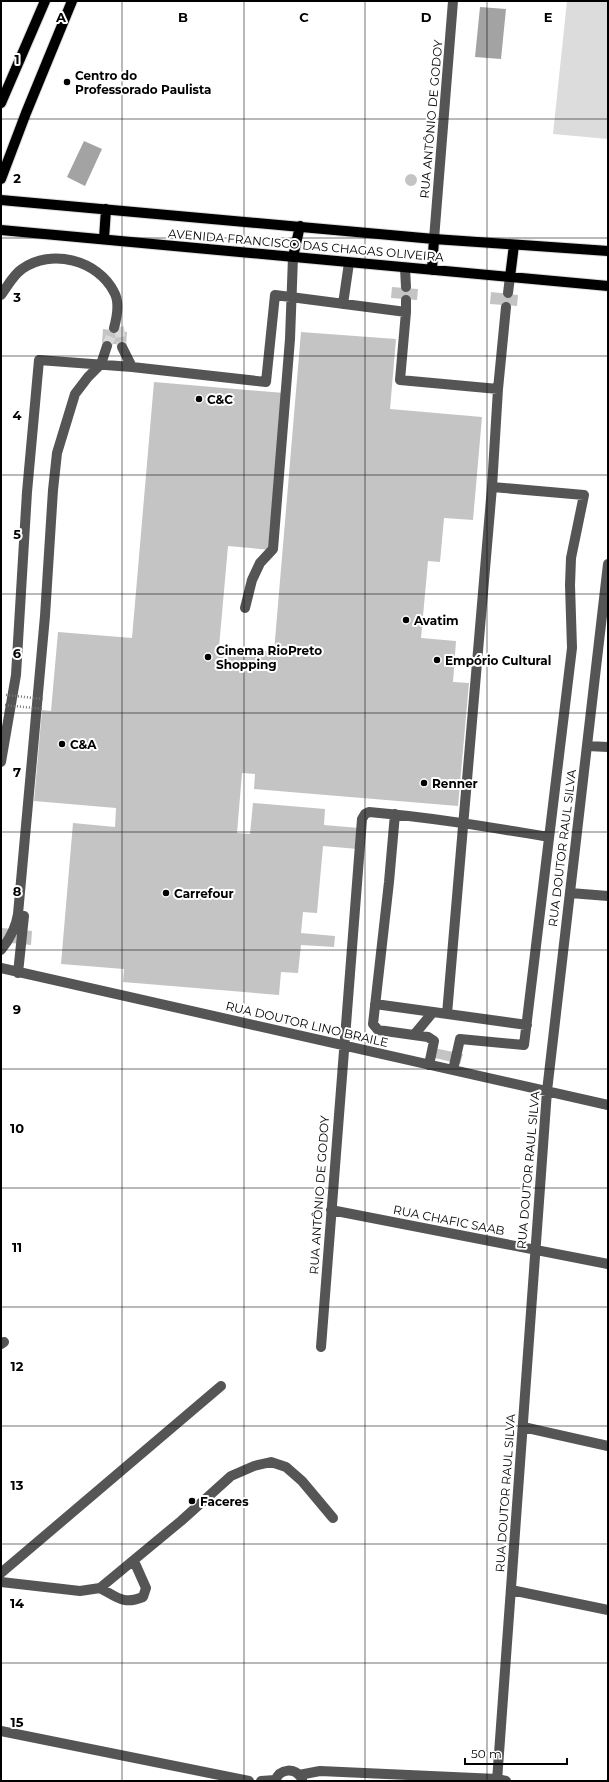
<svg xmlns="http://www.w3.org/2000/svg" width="609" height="1782" font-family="Montserrat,sans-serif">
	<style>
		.green { fill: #dcdcdc }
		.water { fill: #a3a3a3 }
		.building { fill: #c4c4c4 }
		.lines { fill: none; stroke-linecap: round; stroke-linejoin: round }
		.minor-tunnel { stroke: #d9d9d9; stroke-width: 10; stroke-dasharray: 10 5; stroke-linecap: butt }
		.major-casing { stroke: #dbdbdb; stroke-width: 12 }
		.minor { stroke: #555; stroke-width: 10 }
		.major { stroke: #000; stroke-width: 10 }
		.path-bridge { stroke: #777; stroke-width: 2.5; stroke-dasharray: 1 2; stroke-linecap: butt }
		.grid { fill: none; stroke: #000; stroke-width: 1; stroke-opacity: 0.55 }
		.poi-dot { fill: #000; stroke: #fff; stroke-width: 1.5 }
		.labels { text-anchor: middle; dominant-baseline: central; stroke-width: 4; stroke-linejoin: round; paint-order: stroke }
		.poi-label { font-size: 12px; font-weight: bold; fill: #000; stroke: #fff; text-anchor: start }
		.street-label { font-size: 12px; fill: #000; stroke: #fff }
		.grid-label { font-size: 13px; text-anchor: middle; font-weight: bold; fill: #000; stroke: #fff; stroke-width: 4; stroke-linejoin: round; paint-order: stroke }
	</style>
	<rect width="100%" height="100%" fill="#fff"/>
	<path class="green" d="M567,1H608V139L553,134Z"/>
	<path class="water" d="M480,7L506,9L501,59L475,57Z
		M84,141L102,149L85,186L67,177Z"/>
	<path class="building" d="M405 180a6 6 0 1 1 12 0a6 6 0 1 1-12 0Z
		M392,287L418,289L417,300L391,298Z
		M491,292L518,295L517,306L490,304Z
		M103,329L127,332L126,345L102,343Z
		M301,332L396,339L390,409L482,417L473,520L444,518L440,562L428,561L421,638L456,641L453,682L469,683L458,806L254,789L255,774L242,773L237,833L250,834L253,803L325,809L324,825L359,828L358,849L323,846L317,913L303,912L301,933L335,936L334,947L301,945L298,973L281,972L279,995L123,982L124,969L61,964L73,823L115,827L116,808L34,801L42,710L51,711L58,632L132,638L154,382L284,393L271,550L228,546L219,647L274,652Z
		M2,928L32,931L31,945L1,942Z
		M429,1047L463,1054L460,1064L427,1056Z"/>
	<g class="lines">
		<path class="minor-tunnel" d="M119,327L122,347
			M107,346L114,328"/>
		<defs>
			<path id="major" d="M1,103L45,1
				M1,179L26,113L72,1
				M1,200L434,239L608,251
				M1,230L608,286
				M104,239L106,209
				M293,257L300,226
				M432,270L434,239
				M510,277L514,245"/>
		</defs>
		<use href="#major" class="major-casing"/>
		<path class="minor" d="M434,239L453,1
			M405,268L406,287
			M508,293L510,277
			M1,295C7,287 13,275 22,269C51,248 98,260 114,292C120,302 117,317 114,328
			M406,300V312L400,380L498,389
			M343,304L349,263
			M122,347L132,367
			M245,608L252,580L260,563L273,549L290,339L293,257
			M587,746L608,747
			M1,762L16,675L27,492L39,360L132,367L266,382L275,295L406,312
			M395,814L389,882L373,1024L378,1030L428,1037L434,1041L429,1065
			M570,893L608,896
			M1,950C9,940 16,927 18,914L45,616L53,490L57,453L75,394L88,377L101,364L107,346
			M1,968L608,1105
			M18,973L24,916
			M375,1004L527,1025
			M447,1014L492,487L498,389L506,307
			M414,1035L433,1012
			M453,1070L460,1039L524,1045L572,648L570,585L571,558L584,495L492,487
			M331,1210L608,1264
			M1,1344L4,1342
			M321,1347L362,819L365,814L369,812C429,817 489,827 549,837
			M523,1427L608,1446
			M1,1573L221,1386
			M1,1582L80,1591L100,1588L181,1521L231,1476L254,1466L271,1462L286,1467L302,1481L333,1518
			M100,1588C117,1597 123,1605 143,1597L146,1588L134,1561
			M511,1590L608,1610
			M1,1731L249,1781
			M299,1775L320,1771L497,1779L506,1781
			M261,1781L275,1780
			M275,1781C280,1768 295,1767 302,1779
			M497,1781L547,1091L608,564"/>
		<use href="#major" class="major"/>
		<path class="path-bridge" d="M6,695L43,699
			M5,705L43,709"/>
	</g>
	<path class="grid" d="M122,1V1781M244,1V1781M365,1V1781M487,1V1781M1,119H608M1,238H608M1,356H608M1,475H608M1,594H608M1,713H608M1,832H608M1,950H608M1,1069H608M1,1188H608M1,1307H608M1,1426H608M1,1544H608M1,1663H608"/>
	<g class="poi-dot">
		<circle cx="67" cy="82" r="4"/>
		<circle cx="199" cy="399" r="4"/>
		<circle cx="406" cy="620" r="4"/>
		<circle cx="208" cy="657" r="4"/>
		<circle cx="437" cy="660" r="4"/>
		<circle cx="62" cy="744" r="4"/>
		<circle cx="424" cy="783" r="4"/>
		<circle cx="166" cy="893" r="4"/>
		<circle cx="192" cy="1501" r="4"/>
	</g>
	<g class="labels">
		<g class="poi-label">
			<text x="75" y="75">Centro do<tspan x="75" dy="14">Professorado Paulista</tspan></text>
			<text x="207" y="399">C&amp;C</text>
			<text x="414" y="620">Avatim</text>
			<text x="216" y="650">Cinema RioPreto<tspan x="216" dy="14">Shopping</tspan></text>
			<text x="445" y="660">Empório Cultural</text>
			<text x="70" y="744">C&amp;A</text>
			<text x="432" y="783">Renner</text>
			<text x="174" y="893">Carrefour</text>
			<text x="200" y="1501">Faceres</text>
		</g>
		<g class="street-label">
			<text transform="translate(431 119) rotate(-85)">RUA ANTÔNIO DE GODOY</text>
			<text transform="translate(306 245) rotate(5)">AVENIDA FRANCISCO DAS CHAGAS OLIVEIRA</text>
			<text transform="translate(562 848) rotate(-83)">RUA DOUTOR RAUL SILVA</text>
			<text transform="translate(307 1024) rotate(13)">RUA DOUTOR LINO BRAILE</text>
			<text transform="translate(528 1170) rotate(-85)">RUA DOUTOR RAUL SILVA</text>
			<text transform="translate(319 1195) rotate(-86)">RUA ANTÔNIO DE GODOY</text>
			<text transform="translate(449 1220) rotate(11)">RUA CHAFIC SAAB</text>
			<text transform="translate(505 1493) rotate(-86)">RUA DOUTOR RAUL SILVA</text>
		</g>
	</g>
	<g class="grid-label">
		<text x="61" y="22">A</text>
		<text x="183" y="22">B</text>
		<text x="304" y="22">C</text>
		<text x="426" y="22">D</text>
		<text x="548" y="22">E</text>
		<text x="17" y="64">1</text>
		<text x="17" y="183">2</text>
		<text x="17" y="302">3</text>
		<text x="17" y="420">4</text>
		<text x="17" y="539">5</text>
		<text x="17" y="658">6</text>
		<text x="17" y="777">7</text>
		<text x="17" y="896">8</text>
		<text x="17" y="1014">9</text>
		<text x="17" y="1133">10</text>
		<text x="17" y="1252">11</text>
		<text x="17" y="1371">12</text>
		<text x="17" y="1490">13</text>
		<text x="17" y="1608">14</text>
		<text x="17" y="1727">15</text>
	</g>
	<rect width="609" height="1782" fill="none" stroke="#000000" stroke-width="4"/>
	<path d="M465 1758v6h102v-6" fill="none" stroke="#000000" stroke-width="2"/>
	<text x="471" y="1758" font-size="12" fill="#000000" stroke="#ffffff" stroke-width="3" paint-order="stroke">50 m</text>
</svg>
